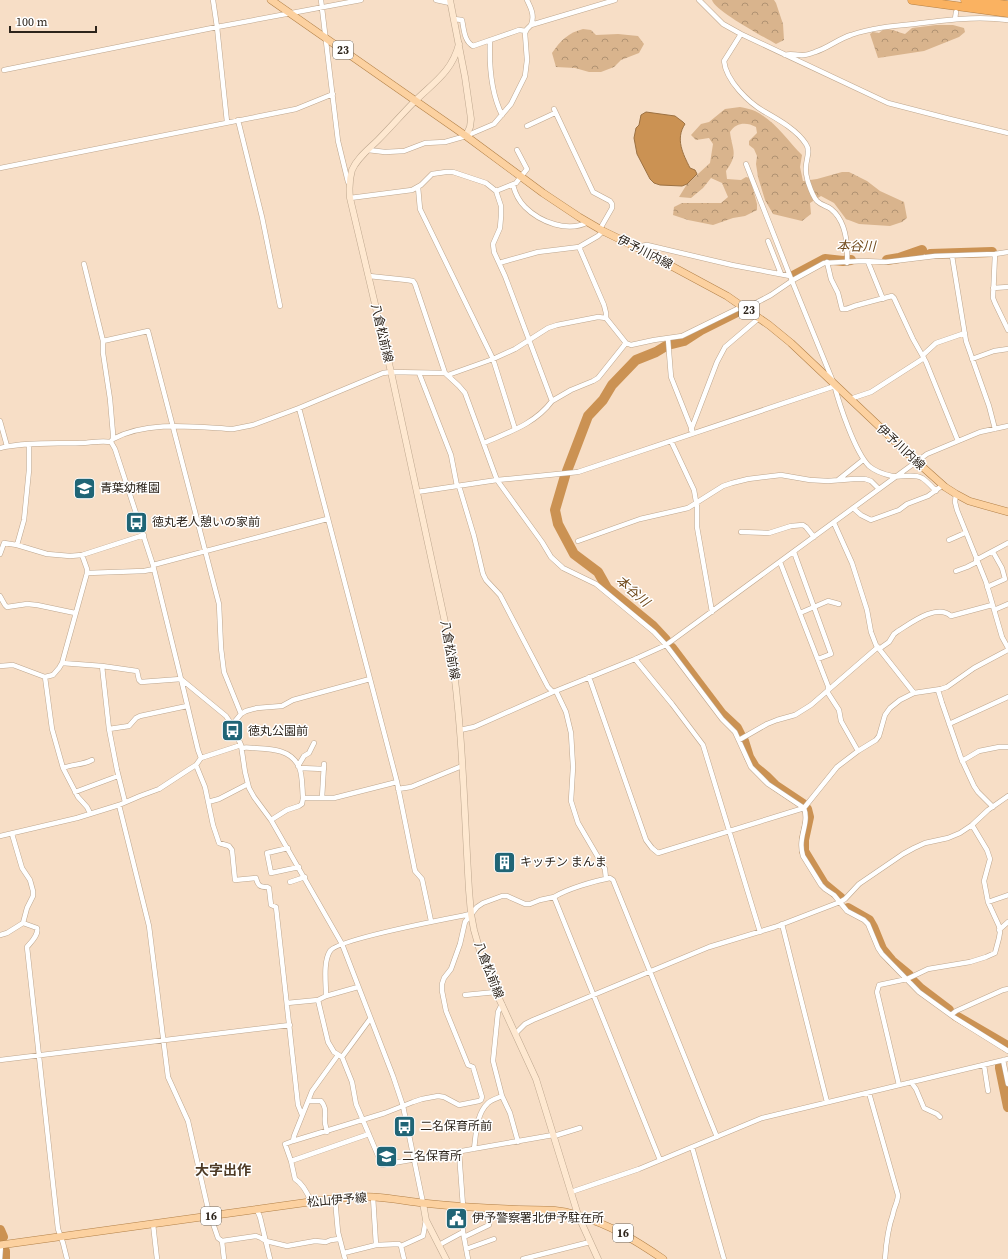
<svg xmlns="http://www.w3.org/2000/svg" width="1008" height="1259" font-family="'Source Serif 4','Noto Sans JP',serif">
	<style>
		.forest { fill: url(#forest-crowns) }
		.water { fill: #cb9253; stroke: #9c7142 }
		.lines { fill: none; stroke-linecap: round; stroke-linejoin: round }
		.river { stroke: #cb9253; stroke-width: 10 }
		.street-casing { stroke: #bda68e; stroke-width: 5.5 }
		.secondary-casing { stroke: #bda68e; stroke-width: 7 }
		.primary-casing { stroke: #b28048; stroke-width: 8 }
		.highway-casing { stroke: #b28048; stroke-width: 9 }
		.street { stroke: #fff; stroke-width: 4.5 }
		.secondary { stroke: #fee8d0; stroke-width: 6 }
		.primary { stroke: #fcd1a0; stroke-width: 7 }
		.highway { stroke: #fab261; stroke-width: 8 }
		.labels { text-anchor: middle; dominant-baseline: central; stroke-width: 3; stroke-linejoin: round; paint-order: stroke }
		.shield { fill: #fff; stroke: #6c665f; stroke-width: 1 }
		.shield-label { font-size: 11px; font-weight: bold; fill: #2d241b }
		.street-label { font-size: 12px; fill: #2d241b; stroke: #fff }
		.poi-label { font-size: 12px; fill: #2d241b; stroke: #fff; text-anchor: start }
		.water-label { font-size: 13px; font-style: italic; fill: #6f4819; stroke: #fff }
		.quarter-label { font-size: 14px; font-weight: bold; fill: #4e3b26; stroke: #fff }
	</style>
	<defs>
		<pattern id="forest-crowns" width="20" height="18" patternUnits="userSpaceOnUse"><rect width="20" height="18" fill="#d9b48d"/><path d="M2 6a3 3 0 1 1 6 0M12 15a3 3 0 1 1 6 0" fill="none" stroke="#b09272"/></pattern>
	</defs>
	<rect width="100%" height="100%" fill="#f7dec6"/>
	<path class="forest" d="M712,0H774L776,3L783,24L784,40L776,44C764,37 715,11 712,0Z
		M936,25H953L964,28L965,32L959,37L924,51L878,58L870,34L873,32L879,33L884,29C892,29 898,32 905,34L912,28Z
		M583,29L591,30L596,35L618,34L638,36L644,44L639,53L621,60L614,67L601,72H589L575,68L556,67L552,53C561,40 568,33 583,29Z
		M740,107C745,108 751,109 755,111C775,121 787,140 802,155L800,167L803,181L817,179L842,172H849L867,181L880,191L904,202L907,218L902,222L890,226L859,224L846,219L834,203L821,196L810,203L811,214L802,221L773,214L765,200L758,177L756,164L757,156L754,149L749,145V141L757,133L756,127C747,122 736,122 730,132C732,150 739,153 726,171L727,179L741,180L746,177L750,178L757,204V210L745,216L733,218L713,225L688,220L673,215L674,207L682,203H721L728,197L722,183L711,178L703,188L691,198L679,197L687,184L710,163L713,144L709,138L696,140L691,135L701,124L709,122L725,109Z"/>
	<path class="water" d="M646,112L675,116L683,122L685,124C675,139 683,154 690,168L695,170L697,174L687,184L682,186L660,185L654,183L650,179L637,154L634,138L636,128L639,125L641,115Z"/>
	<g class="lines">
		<path class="river" d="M930,254L992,252
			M887,260L899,258L922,250
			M793,276L825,259L843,261L851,260
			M672,344L684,341L701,330L739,311
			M567,471L588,416L603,400L612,385L636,360L656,352L666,346
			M565,476L555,510L558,524L574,554L598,572L607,588L652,625L666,640
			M672,648L722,714L737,728L741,736
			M744,741L749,757L755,767L766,776L776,786L803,804
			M807,809L809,817L804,840V851L824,884L841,898
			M848,908L869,920L873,927L882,949L892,961L909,975
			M913,981L920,988L949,1010
			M956,1016L1006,1045V1047
			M1000,1064V1068L1008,1107
			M0,1230L3,1237
			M5,1259V1251"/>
		<defs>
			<path id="street" d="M213,0L217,27L227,122
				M321,0L338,141L348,182
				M436,0L450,3
				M527,0C531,8 535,16 531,25
				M699,0L723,24L741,34L888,103L950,119L1008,133
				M454,19L462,20C464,29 464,41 473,46L519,30L526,31
				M955,19L956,12
				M741,34L724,61C726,81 749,103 765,112C779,120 797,130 806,144C811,151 806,159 806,167C805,172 807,178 808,182C810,188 813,197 817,201C821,205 827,206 831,209C846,221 848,245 847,263
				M490,40C489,65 491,93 502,115
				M785,55C791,53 794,55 800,55C805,56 810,54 815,52C828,48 838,39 851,35C871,28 892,26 914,24C945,20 976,16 1008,20
				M4,70L217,27L361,0
				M554,109L593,192L610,201L612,204V208L600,229
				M238,120L262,217L280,306
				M527,126L555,113
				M368,150L385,152L404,151L425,143L445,142L466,136L494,124L511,104L525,76L527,60L525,33L527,29L531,25L615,0
				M746,164L790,276
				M0,168L296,109L333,94
				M513,185C515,193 519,201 525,207C540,222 568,233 588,222
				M418,187L420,209L493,359L515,429
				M496,191L516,183L527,169L517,150
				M350,198L412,190L421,185L432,174L446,172H453L486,183L496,191L501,206V216L500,228L493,244L494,252L505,276L552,401L571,390L593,381L598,378L626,343
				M768,241L781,274
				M579,247L604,305L606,313V318
				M636,247L647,245L732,265L790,276L834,384C839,404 855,452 869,466C876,472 883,474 892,476C901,478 913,473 922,478C927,481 932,487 936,491
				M995,254L993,298L995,303L1008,330
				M952,256L966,341L989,406L995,429
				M827,262L831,279L838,293L842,309C848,310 852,306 858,305C869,302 880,299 892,296L894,298L913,339L926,362L958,441
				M868,262L883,299
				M499,263L538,252L579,247L598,236L603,231
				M84,264L103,341
				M369,276L407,280L413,281L415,284L445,373
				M993,288L1008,287
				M668,339L671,377L692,430
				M923,355L936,343L965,333
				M972,359L994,351L1008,349
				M419,373L451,455L457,486
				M448,375L493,359L515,349L548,328L557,325L598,317L606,318L626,343L631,345L654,340L682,336L737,309L754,304L771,295L793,280L824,263L863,261L886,262L935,256L995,254L1008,252
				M850,399L871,392L924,358
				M299,408L397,782L415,871L422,879L431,921
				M0,421L7,446
				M691,430L717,362L725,347L759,318
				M113,439C148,420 196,427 233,429L253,425L299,408L383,373L391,372L445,373L459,386L465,393L497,480L542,542L551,557L563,568L596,584L654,632L666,645L722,719L735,732L751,767L768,784L804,808C810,824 797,837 803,856L821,885L825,889L834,895L847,911L864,920L868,924L878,948L882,954L919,992L955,1018L1008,1051
				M112,440L113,439V434L110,399L103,353V341L148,331L219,604L221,648L224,672L241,714
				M671,441L694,490L697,507V527L712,612
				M484,443C509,432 535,424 552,401
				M0,448C26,442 54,444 80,443C91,443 100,440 111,442L115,449L153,565L181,679L226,716L232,725L241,745L245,772L249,788L254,797L271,820L342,944L393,1076L403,1106L423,1203
				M838,480L863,460
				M459,486L474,536L483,574L486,580L500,595L548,687L553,692
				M417,492L497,480L578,472L832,387L834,384
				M956,494L955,502L957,510L986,582L1002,637L1008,648
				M853,508L861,515L871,520L899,510L907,504L928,496L943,485
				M834,523L852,563L867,610L871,632L876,645L914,693
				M741,532L769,533L791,526L803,525L806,527L814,537
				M949,540L965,533
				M578,541L640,519L688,508L723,486L732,483L748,479L781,475L810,480L828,481L854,479H865L871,481L879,489
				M17,545L24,520L29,470V444
				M794,552L831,654L818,659
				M0,554L4,543L17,545L47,554L70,556L82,555L144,535
				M976,560L1008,543
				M780,562L828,686V693L839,710L841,721L858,751
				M153,565L327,519
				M956,571L967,567L977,562
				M87,573L144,571L154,569
				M987,587L1005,579L1002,568L993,552
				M0,596L5,605L7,607L27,604L37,605L75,613
				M994,610L1008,604
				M800,613L828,601L839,604
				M879,649L889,642L894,634L898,631C911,623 937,603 951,616L992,605
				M635,659L672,704L703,745L760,932
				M62,663L102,666L137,671L139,680L141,682L181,679L198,750L201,758
				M0,666L13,665L45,677L53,675L59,668L62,663L87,573V569L82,555
				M102,666L109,729L117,770L125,802
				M45,677L52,729L63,768L78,797L87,807L90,813
				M589,677L646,840L652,848L658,853L804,808L837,767L858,751L876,740L879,736L885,715L890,708L900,700L914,693L941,689L947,687L974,668L1008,650
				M938,690L942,703L961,758L974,786L978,792L993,807
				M556,691L566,712L571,733L573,767L571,801L578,823L605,869L606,879
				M949,724L1008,697
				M232,725L241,714L246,711L257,708L282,706L293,700L370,679
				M109,729L129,726L136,718L140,716L187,706
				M460,730L474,727L553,692L635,659L666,645L905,470L927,454L980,432L1008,426
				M739,740L767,724L777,720L795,715L811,705L878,647
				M242,748C246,747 250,748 254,748C271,749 291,749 299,767C303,776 302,789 303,798
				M962,761L979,751L999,747H1008
				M196,765L205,787L213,825L219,843L229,846L232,850L235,880L256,878C258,886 260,887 267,887L269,888L271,905L276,907L298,1105L302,1115
				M298,766L304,756L309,753L314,743
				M63,768C73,764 83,765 92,760
				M300,768L324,769
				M398,789L411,787L462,766
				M75,792L118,776
				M322,798L324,764
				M208,802L219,799L248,784
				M119,805L149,926L168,1077L188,1121L208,1209L218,1238L222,1241L224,1259
				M271,820L287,810L299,806L302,804L303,798H334L397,782
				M12,834L22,868L30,880L33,891V896L27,908L23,923L37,928C39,935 31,942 27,947L58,1229L63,1243L67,1259
				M0,836L77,818L119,805L140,796L159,789L188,770L196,765L201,758L241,745
				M288,848L267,853L271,873L299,867
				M290,882L305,877
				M554,897C567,889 594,881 610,878L613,880L717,1137
				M988,902L1008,895
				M782,924L827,1102
				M999,930L1008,922
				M0,935L7,933L23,923
				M465,995L496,992
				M326,996L358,987
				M318,1000L328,1042L334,1052L342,1057L352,1082L356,1104L382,1165L553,1135
				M287,1003L318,1000L326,996C326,983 323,962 330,951C337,939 451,918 471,914
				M502,1004L498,1012L493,1061L502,1096L510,1113L518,1142
				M951,1015L956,1011L1003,990L1008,989
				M516,1033L525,1024L533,1020L709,947L775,927L840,902L845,899L859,884L903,854L914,848L925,843L948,838L960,833L972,825L988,810L1008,796
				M342,1057L370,1019
				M0,1060L290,1025
				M1003,1060L1008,1084
				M984,1065L988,1091
				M911,1082L916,1089L924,1108L937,1114L940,1117
				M899,1085L877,992L879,985L907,979L928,969L970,962L986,957L995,953L999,938L1000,932L999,926L988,902L984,881L990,859L987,850L972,825
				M869,1093L898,1195C898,1202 894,1207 893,1214C888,1228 886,1244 885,1259
				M309,1101H321C326,1107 325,1111 325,1117C324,1122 326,1127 327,1132
				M554,1136L580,1128
				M293,1141L385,1113L413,1102L422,1099L438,1096L444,1097L459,1105L479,1101L481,1100L482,1097L473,1067L468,1065L446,1011L442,991V984L444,978L451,969L460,944L465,922L477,907L483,903L502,896H507L525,904H530L540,900L554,897L660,1160
				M692,1147L724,1259
				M474,1149C476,1135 476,1114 488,1103C491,1100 498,1098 502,1096
				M459,1152L463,1206V1232L468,1259
				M291,1161L369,1134
				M571,1192L639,1169L762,1118L1008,1059
				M373,1197L376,1245
				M335,1199L338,1232L345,1259
				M311,1202C308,1194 303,1184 295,1179L291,1161L285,1144L293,1141L294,1136L312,1091L338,1055
				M257,1210L260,1217L270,1259
				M153,1224L157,1259
				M464,1237L489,1225L487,1215L489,1212L488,1208
				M222,1241L256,1236L261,1238L266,1241L287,1246L315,1241L326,1242L331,1240L339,1239
				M439,1245L463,1232
				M401,1246L423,1236L426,1220
				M466,1249L494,1239
				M344,1253L376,1245L399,1244L401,1246L404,1259
				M0,1259L1,1245
				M523,1259L590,1242"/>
			<path id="secondary" d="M450,0L465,77L471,119L470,127L466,136
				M459,44C452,72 433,83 414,102C402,114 391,127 378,140C369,149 357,158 352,170C349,180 349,188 350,198L391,372L451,650C463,729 464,810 469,890L471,914L474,930L482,958L496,992L536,1079L578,1215L598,1259
				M423,1203L426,1220L446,1259"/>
			<path id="primary" d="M271,0L466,136L543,193L579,217L603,231L636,247L727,296L769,325L791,343L917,462L945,487L956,494L969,501L1008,512
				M0,1245L331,1199C345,1198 360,1196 374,1197C390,1198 406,1201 422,1203C451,1206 479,1208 508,1209C533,1211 552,1207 577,1215C611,1225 635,1240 663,1259"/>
			<path id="highway" d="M912,0L1008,13
				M965,0L1008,5"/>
		</defs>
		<use href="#street" class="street-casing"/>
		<use href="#secondary" class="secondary-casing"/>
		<use href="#primary" class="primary-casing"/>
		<use href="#highway" class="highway-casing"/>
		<use href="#street" class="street"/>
		<use href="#secondary" class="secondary"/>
		<use href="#primary" class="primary"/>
		<use href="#highway" class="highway"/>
	</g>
	<defs>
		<symbol id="school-square" viewBox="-11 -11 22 22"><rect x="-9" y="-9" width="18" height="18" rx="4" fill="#206576" stroke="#fff"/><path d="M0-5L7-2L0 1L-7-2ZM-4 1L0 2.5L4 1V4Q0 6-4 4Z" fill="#fff"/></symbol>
		<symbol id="bus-square" viewBox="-11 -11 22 22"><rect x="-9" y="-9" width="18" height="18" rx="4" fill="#206576" stroke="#fff"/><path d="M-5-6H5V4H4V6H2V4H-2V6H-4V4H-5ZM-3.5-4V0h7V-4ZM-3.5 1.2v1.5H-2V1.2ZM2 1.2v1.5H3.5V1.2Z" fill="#fff"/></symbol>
		<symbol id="building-square" viewBox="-11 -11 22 22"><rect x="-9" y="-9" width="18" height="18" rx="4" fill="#206576" stroke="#fff"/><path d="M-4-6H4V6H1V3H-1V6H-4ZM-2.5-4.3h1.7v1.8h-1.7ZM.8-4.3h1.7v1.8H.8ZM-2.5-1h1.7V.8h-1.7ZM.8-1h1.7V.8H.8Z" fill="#fff"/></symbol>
		<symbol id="civic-square" viewBox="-11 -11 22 22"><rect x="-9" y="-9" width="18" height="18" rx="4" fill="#206576" stroke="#fff"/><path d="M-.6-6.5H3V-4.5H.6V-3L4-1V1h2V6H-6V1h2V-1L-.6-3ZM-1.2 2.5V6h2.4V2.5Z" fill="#fff"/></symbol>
	</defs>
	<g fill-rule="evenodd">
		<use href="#school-square" x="72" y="476" width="25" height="25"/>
		<use href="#bus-square" x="124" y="510" width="25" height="25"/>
		<use href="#bus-square" x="220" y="718" width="25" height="25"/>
		<use href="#building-square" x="492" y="850" width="25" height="25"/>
		<use href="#bus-square" x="392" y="1114" width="25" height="25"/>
		<use href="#school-square" x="374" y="1144" width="25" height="25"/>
		<use href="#civic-square" x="444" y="1206" width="25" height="25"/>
	</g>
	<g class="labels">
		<g class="shield">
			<rect x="333" y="41" width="20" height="18" rx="3"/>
			<rect x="739" y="301" width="20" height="18" rx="3"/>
			<rect x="201" y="1207" width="20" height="18" rx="3"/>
			<rect x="613" y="1224" width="20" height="18" rx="3"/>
		</g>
		<g class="shield-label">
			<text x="343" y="50">23</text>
			<text x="749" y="310">23</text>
			<text x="211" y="1216">16</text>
			<text x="623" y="1233">16</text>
		</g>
		<g class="street-label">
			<text transform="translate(645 252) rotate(27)">伊予川内線</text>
			<text transform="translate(382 333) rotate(77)">八倉松前線</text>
			<text transform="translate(901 447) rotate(43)">伊予川内線</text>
			<text transform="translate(450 650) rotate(80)">八倉松前線</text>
			<text transform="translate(489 970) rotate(69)">八倉松前線</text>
			<text transform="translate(337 1200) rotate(-5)">松山伊予線</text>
		</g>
		<g class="poi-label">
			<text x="100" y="488">青葉幼稚園</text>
			<text x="152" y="522">徳丸老人憩いの家前</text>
			<text x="248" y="731">徳丸公園前</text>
			<text x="520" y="862">キッチン まんま</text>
			<text x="420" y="1126">二名保育所前</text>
			<text x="402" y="1156">二名保育所</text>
			<text x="472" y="1218">伊予警察署北伊予駐在所</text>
		</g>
		<g class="water-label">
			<text transform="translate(856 246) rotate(1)">本谷川</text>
			<text transform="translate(633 591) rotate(41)">本谷川</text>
		</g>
		<g class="quarter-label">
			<text x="223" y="1170">大字出作</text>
		</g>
	</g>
	<path d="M10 26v6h86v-6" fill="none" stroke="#2d241b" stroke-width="2"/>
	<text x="16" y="26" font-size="12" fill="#2d241b" stroke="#ffffff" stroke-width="3" paint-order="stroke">100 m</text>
</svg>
